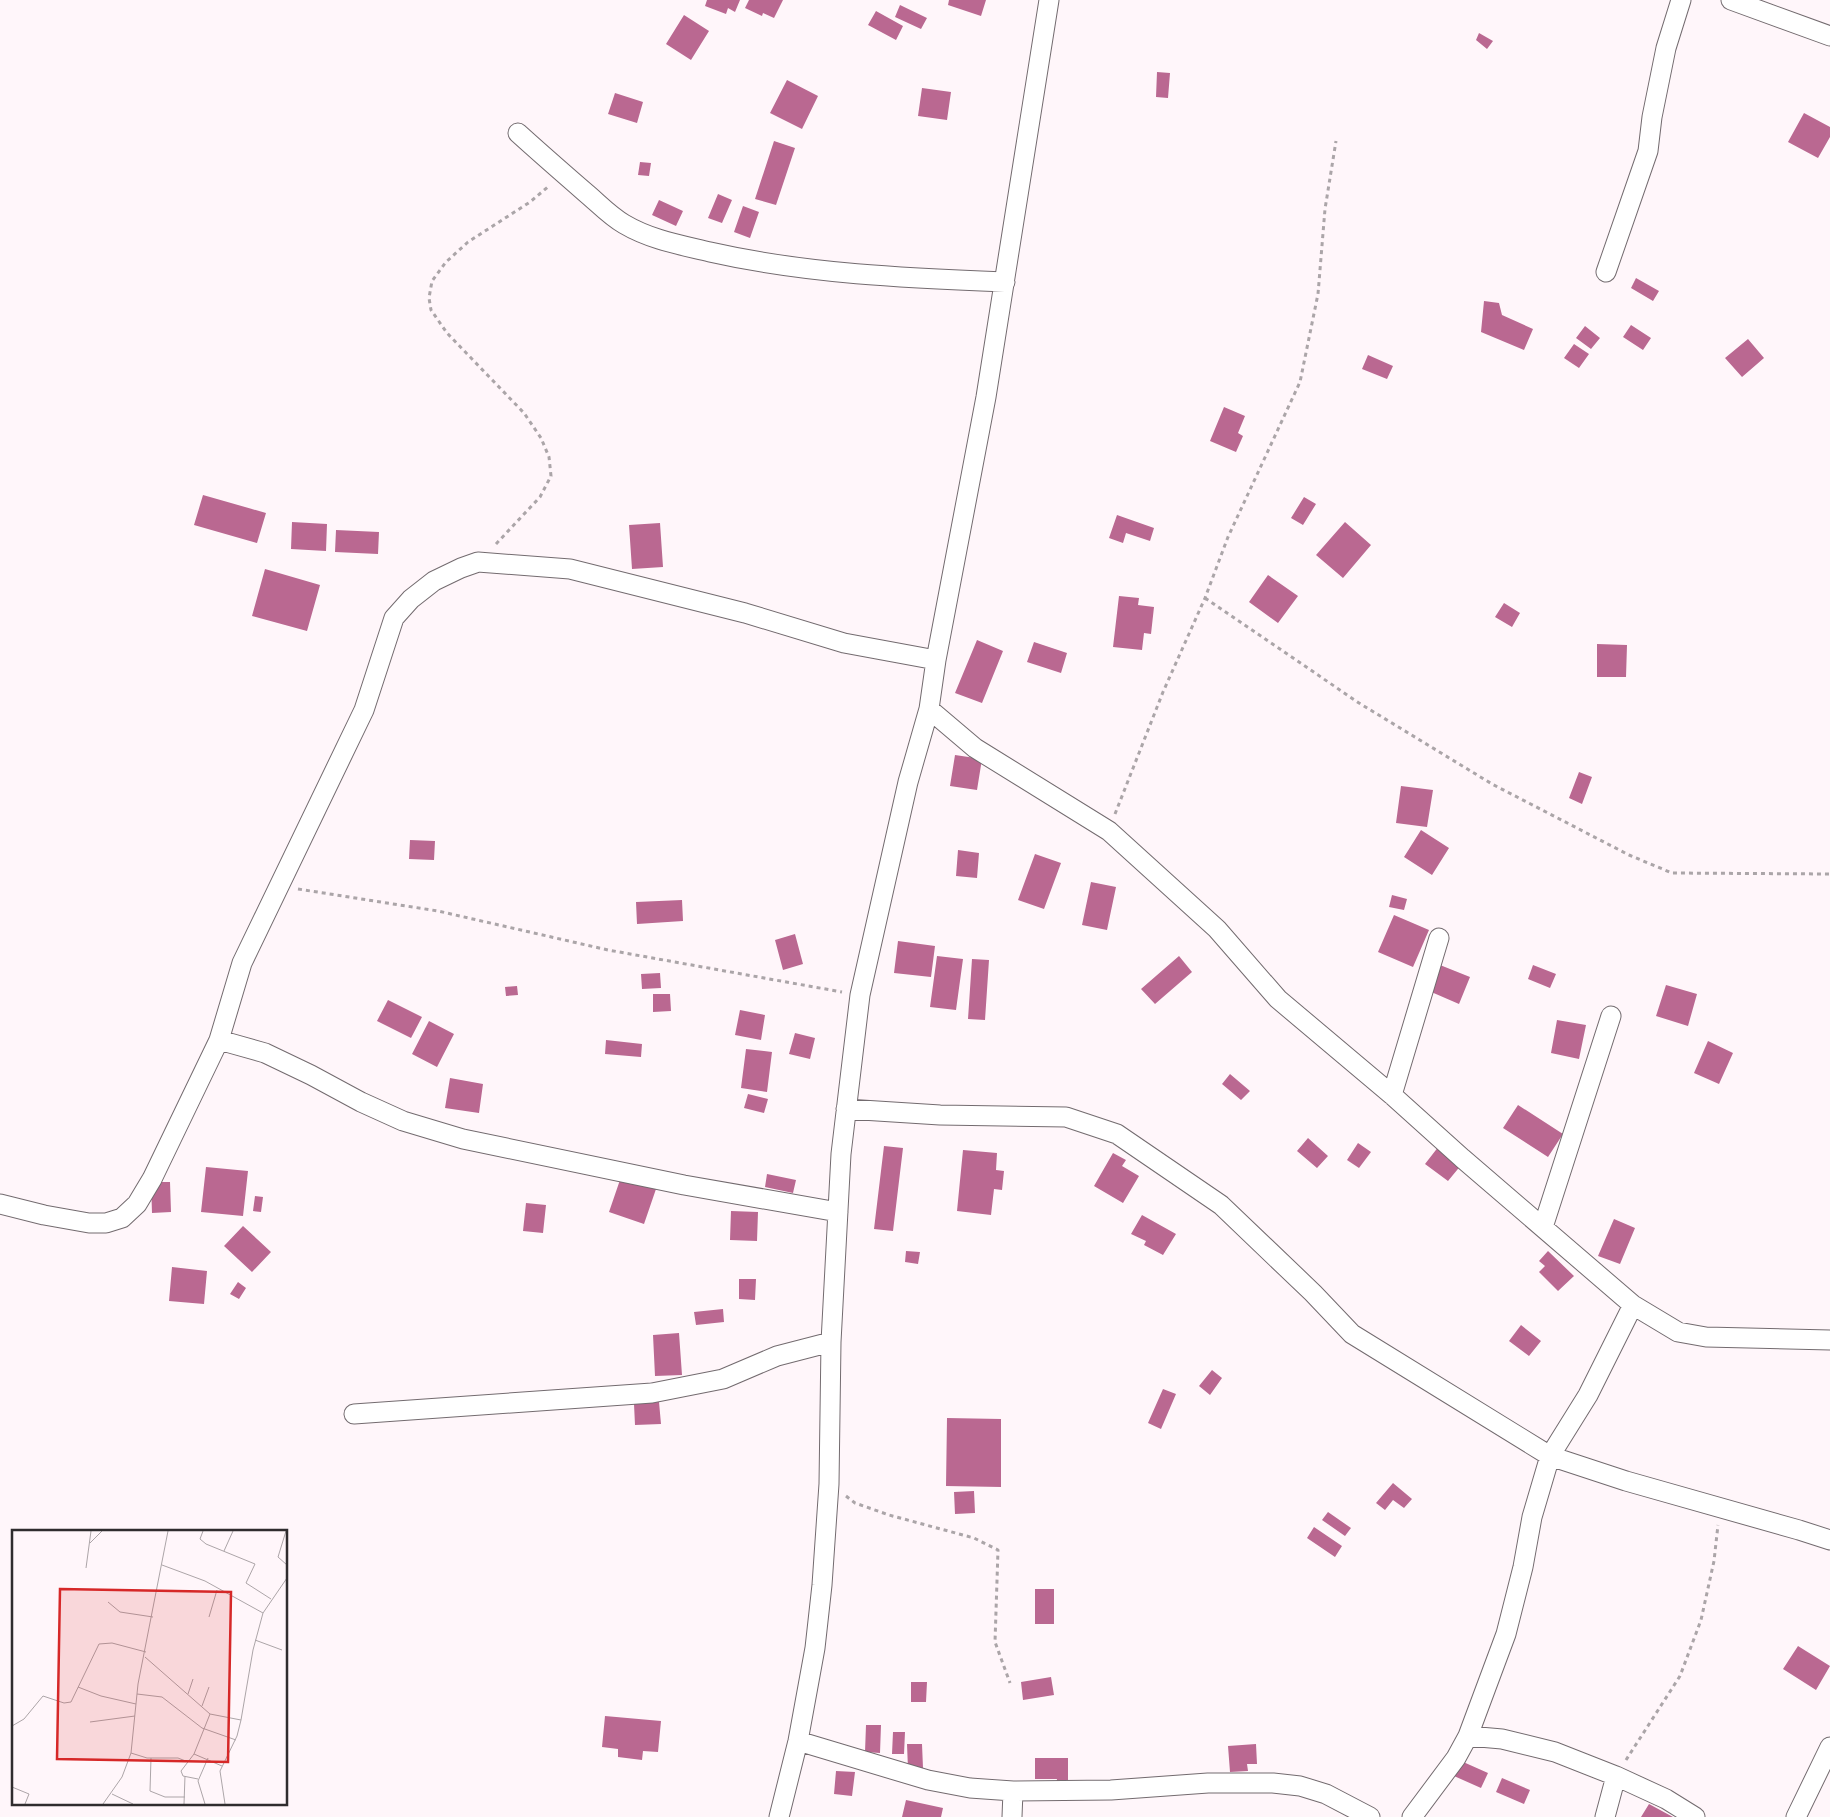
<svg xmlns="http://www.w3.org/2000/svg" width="1830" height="1817" font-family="Ubuntu,sans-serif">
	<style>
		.building { fill: #ba6891 }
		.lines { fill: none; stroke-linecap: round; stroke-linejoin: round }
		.minor-casing { stroke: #736b6f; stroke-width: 21 }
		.path { stroke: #aba5a8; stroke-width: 3; stroke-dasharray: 4 4; stroke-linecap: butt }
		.minor { stroke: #fff; stroke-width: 19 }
		.inset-road { fill: none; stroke: #aca5a8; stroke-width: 1 }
		.view { fill: #d62828; fill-opacity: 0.15; stroke: #d62828; stroke-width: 2.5 }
		.inset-edge { fill: none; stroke: #2f2c2e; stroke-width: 2.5 }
	</style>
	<rect width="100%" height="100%" fill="#fff6fa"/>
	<path class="building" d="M707,0H740L735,12L728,8L726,14L705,6Z
		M749,0H783L774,18L763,13L762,16L745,8Z
		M949,0H986L981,16L948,5Z
		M900,5L927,18L921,29L895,17Z
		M876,11L903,26L896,40L868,25Z
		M684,15L709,31L691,60L666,44Z
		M1479,33L1493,41L1487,49L1476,40Z
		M1157,72L1170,73L1168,98L1156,97Z
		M787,80L818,96L802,129L770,113Z
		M922,88L951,92L947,120L918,116Z
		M615,93L643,102L637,123L608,114Z
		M1804,113L1830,127V137L1818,158L1788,142Z
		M774,141L795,148L776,205L755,199Z
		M640,162L651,163L649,176L638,175Z
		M718,194L732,200L722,223L708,218Z
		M659,200L683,211L676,226L652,215Z
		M743,206L759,212L750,238L734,232Z
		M1636,278L1659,291L1653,301L1631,288Z
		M1484,301L1499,303L1502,315L1533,329L1524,350L1481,332Z
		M1631,325L1651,338L1643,350L1623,337Z
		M1585,326L1600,338L1591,349L1576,338Z
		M1748,339L1764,358L1742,377L1725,358Z
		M1574,344L1589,354L1579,368L1564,358Z
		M1368,355L1393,366L1387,379L1362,369Z
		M1224,407L1245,416L1238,433L1243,436L1236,452L1210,441Z
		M203,495L266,513L257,543L194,525Z
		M1304,497L1316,504L1303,525L1291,518Z
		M1117,515L1154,528L1150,541L1126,533L1123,543L1109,538Z
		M292,522L327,524L326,551L291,549Z
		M1345,522L1371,545L1343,578L1316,555Z
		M660,523L663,567L632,569L629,525Z
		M336,530L379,532L378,554L335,552Z
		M265,569L320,585L307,631L252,616Z
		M1268,575L1298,596L1278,623L1249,602Z
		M1119,596L1139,598L1138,605L1154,607L1151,634L1144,633L1142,650L1113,647Z
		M1504,603L1520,613L1512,627L1495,617Z
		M977,640L1003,651L982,703L955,693Z
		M1034,642L1067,653L1061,673L1027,662Z
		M1597,644L1627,645L1626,677H1597Z
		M955,755L982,759L977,790L950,786Z
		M1579,772L1592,777L1582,804L1569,798Z
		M1401,786L1433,790L1427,827L1396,823Z
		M1421,830L1449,848L1432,875L1404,857Z
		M410,840L435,841L434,860L409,859Z
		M958,850L979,853L977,878L956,876Z
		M1035,854L1061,863L1044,909L1018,900Z
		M1091,882L1116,887L1107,930L1082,925Z
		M1392,895L1407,899L1404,910L1389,907Z
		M682,900L683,921L637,924L636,902Z
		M1394,915L1429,930L1413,967L1378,952Z
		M795,934L803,964L783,970L775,940Z
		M898,941L935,946L931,977L894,973Z
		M937,956L963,959L956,1010L930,1007Z
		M1179,956L1192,972L1155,1004L1141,989Z
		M972,959L989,960L985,1020L968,1019Z
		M1440,965L1470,977L1459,1004L1429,991Z
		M1533,965L1556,974L1550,988L1528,979Z
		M660,973L661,988L642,989L641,974Z
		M1666,985L1697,994L1688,1026L1656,1016Z
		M517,986L518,995L506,996L505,987Z
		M653,994H670L671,1011L653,1012Z
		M388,1000L422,1017L411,1038L377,1021Z
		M740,1010L765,1015L761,1040L735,1035Z
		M1557,1020L1586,1025L1579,1059L1551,1053Z
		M429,1021L454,1034L437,1067L412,1054Z
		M795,1033L815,1038L810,1059L789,1054Z
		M606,1040L642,1044L641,1057L605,1054Z
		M1708,1041L1733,1053L1719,1084L1694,1073Z
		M746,1049L772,1052L767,1092L741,1088Z
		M1230,1074L1250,1091L1241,1100L1222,1084Z
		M450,1078L483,1084L479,1113L445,1108Z
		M748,1094L768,1099L764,1113L744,1108Z
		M1518,1105L1563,1134L1548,1157L1503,1128Z
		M1308,1138L1328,1156L1317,1168L1297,1151Z
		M1358,1143L1371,1152L1359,1168L1347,1160Z
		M884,1146L903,1148L893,1231L874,1229Z
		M1439,1146L1462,1164L1448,1181L1425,1164Z
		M963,1150L997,1153L996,1170L1004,1171L1002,1190L994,1189L991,1215L957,1211Z
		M1113,1153L1126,1160L1122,1166L1139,1176L1123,1203L1094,1186Z
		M206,1167L248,1171L243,1216L201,1212Z
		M767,1174L796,1180L793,1193L765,1187Z
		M621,1177L656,1189L644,1224L609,1212Z
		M151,1182H170L171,1212L152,1213Z
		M255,1196L263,1197L261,1212L253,1211Z
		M526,1203L546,1205L543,1233L523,1231Z
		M731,1211L758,1212L757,1241L730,1240Z
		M1142,1215L1176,1234L1163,1255L1144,1245L1146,1241L1131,1234Z
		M1614,1219L1635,1228L1620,1264L1598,1256Z
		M243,1226L271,1252L252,1272L224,1246Z
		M906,1251L920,1252L918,1264L905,1262Z
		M1548,1251L1574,1276L1558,1291L1539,1272L1545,1266L1539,1261Z
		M172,1267L207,1271L204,1304L169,1301Z
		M739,1279H756L755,1300L739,1299Z
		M238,1282L246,1288L239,1299L230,1294Z
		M723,1309L724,1322L696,1325L694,1312Z
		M1521,1325L1541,1341L1529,1356L1509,1341Z
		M679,1333L682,1375L655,1376L653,1335Z
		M1212,1370L1222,1378L1210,1395L1199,1386Z
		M1163,1389L1176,1394L1161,1429L1148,1423Z
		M659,1402L661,1424L635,1425L634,1404Z
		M947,1418L1001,1419V1487L946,1486Z
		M1393,1483L1412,1499L1404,1508L1393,1500L1385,1510L1376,1503Z
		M974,1491L975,1513L955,1514L954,1492Z
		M1328,1512L1351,1528L1345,1536L1322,1520Z
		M1314,1527L1342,1546L1335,1557L1307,1538Z
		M1035,1589H1054V1624H1035Z
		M1798,1646L1830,1666L1816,1690L1783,1669Z
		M1051,1677L1054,1695L1023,1700L1021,1682Z
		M911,1682H927L926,1702H911Z
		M605,1716L661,1721L658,1752L643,1751L642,1760L618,1757V1749L602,1747Z
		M866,1725H881L880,1753L865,1752Z
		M893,1732H905L904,1754H892Z
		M907,1744H922L923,1768L908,1769Z
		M1256,1744L1257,1764H1247L1248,1771L1230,1772L1228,1746Z
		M1035,1758H1068V1784H1056L1057,1779H1035Z
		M1461,1761L1488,1773L1481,1788L1454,1776Z
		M836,1771L855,1772L852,1796L834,1794Z
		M1502,1778L1530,1790L1524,1804L1496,1792Z
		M906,1800L943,1808L941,1817H902Z
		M1649,1804L1673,1817H1641Z"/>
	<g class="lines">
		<defs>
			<path id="minor" d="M1731,0L1830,36
				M518,133C540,153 563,173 586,193C598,203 610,216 624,224C651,240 681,245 710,252C807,274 906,278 1005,282
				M1606,272L1648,151L1652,117L1666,48L1681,0
				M929,709L975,748L1109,831L1217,929L1278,999L1392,1095L1462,1158L1633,1305L1678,1332L1706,1337L1830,1340
				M219,1040L265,1053L311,1075L361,1102L403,1121L463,1139L684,1185L838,1212
				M1392,1095L1439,938
				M846,1109L940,1115L1066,1117L1117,1134L1221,1205L1313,1293L1352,1334L1550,1456L1626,1481L1799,1530L1830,1540
				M0,1204L44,1215L89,1223H106L122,1218L137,1204L152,1179L219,1040L242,963L364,710L394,618L411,599L434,581L461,568L478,562L570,569L745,613L844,643L936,660
				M1543,1227L1611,1016
				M354,1414L652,1393L723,1379L777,1356L831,1342
				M1468,1736L1502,1739L1555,1752L1616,1776L1666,1799L1695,1817
				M798,1741L928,1780L970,1788L1013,1791L1111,1790L1208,1783H1273L1300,1786L1326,1794L1370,1817
				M779,1817L798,1741L815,1648L822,1585L829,1484L831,1342L841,1154L860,995L908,782L929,709L936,660L986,397L1049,0
				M1012,1817L1013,1791
				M1412,1817L1456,1758L1468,1736L1506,1634L1523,1567L1532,1517L1550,1456L1588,1395L1633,1305
				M1605,1817L1616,1776
				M1796,1817L1830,1747"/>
		</defs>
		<use href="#minor" class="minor-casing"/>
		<path class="path" d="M496,544L540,497L551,476L549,457L541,438L524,413L447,333L431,310L429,298L432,281L446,262L468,242L530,202L549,186
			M1205,598L1359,703L1492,784L1629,855L1672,873L1830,874
			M1115,814L1163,692L1205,598L1228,537L1300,382L1318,294L1325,209L1336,141
			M298,889L438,911L608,950L842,992
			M846,1496L855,1503L889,1515L974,1538L998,1550L995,1642L1010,1683
			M1626,1760L1680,1676L1701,1620L1714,1561L1718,1525"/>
		<use href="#minor" class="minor"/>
	</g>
	<g transform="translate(12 1530)">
		<rect width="275" height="275" fill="#fff6fa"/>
		<path class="inset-road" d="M191,1L188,9L194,14L243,34L234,53L259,69M274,1L266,27L275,35M78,13L90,1M212,21L221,1M150,35L193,51L251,83M74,38L79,1M96,72L108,82L141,87M197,87L205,60M243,110L270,120M133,127L198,184L229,190L225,206L208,241L213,274M66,157L89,166L124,174M125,164L150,167L190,198L224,210M176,164L181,149M190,176L197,157M229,190L241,120L251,83L275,48M78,192L123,186M0,196L12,189L31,166L52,173L59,172L87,114L100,113L134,122M119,223L135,228H166L176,232M182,224L210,236M139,228L138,261L153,267H173M186,249L171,246L169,241L182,224L198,184M0,257L17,264L13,274M100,264L121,274M91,274L110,247L119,223L126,154L156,1M172,274L173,246M193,274L186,251L196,228"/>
		<path class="view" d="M48,59L219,62L216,232L45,229Z"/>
		<rect width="275" height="275" class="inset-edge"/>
	</g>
</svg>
